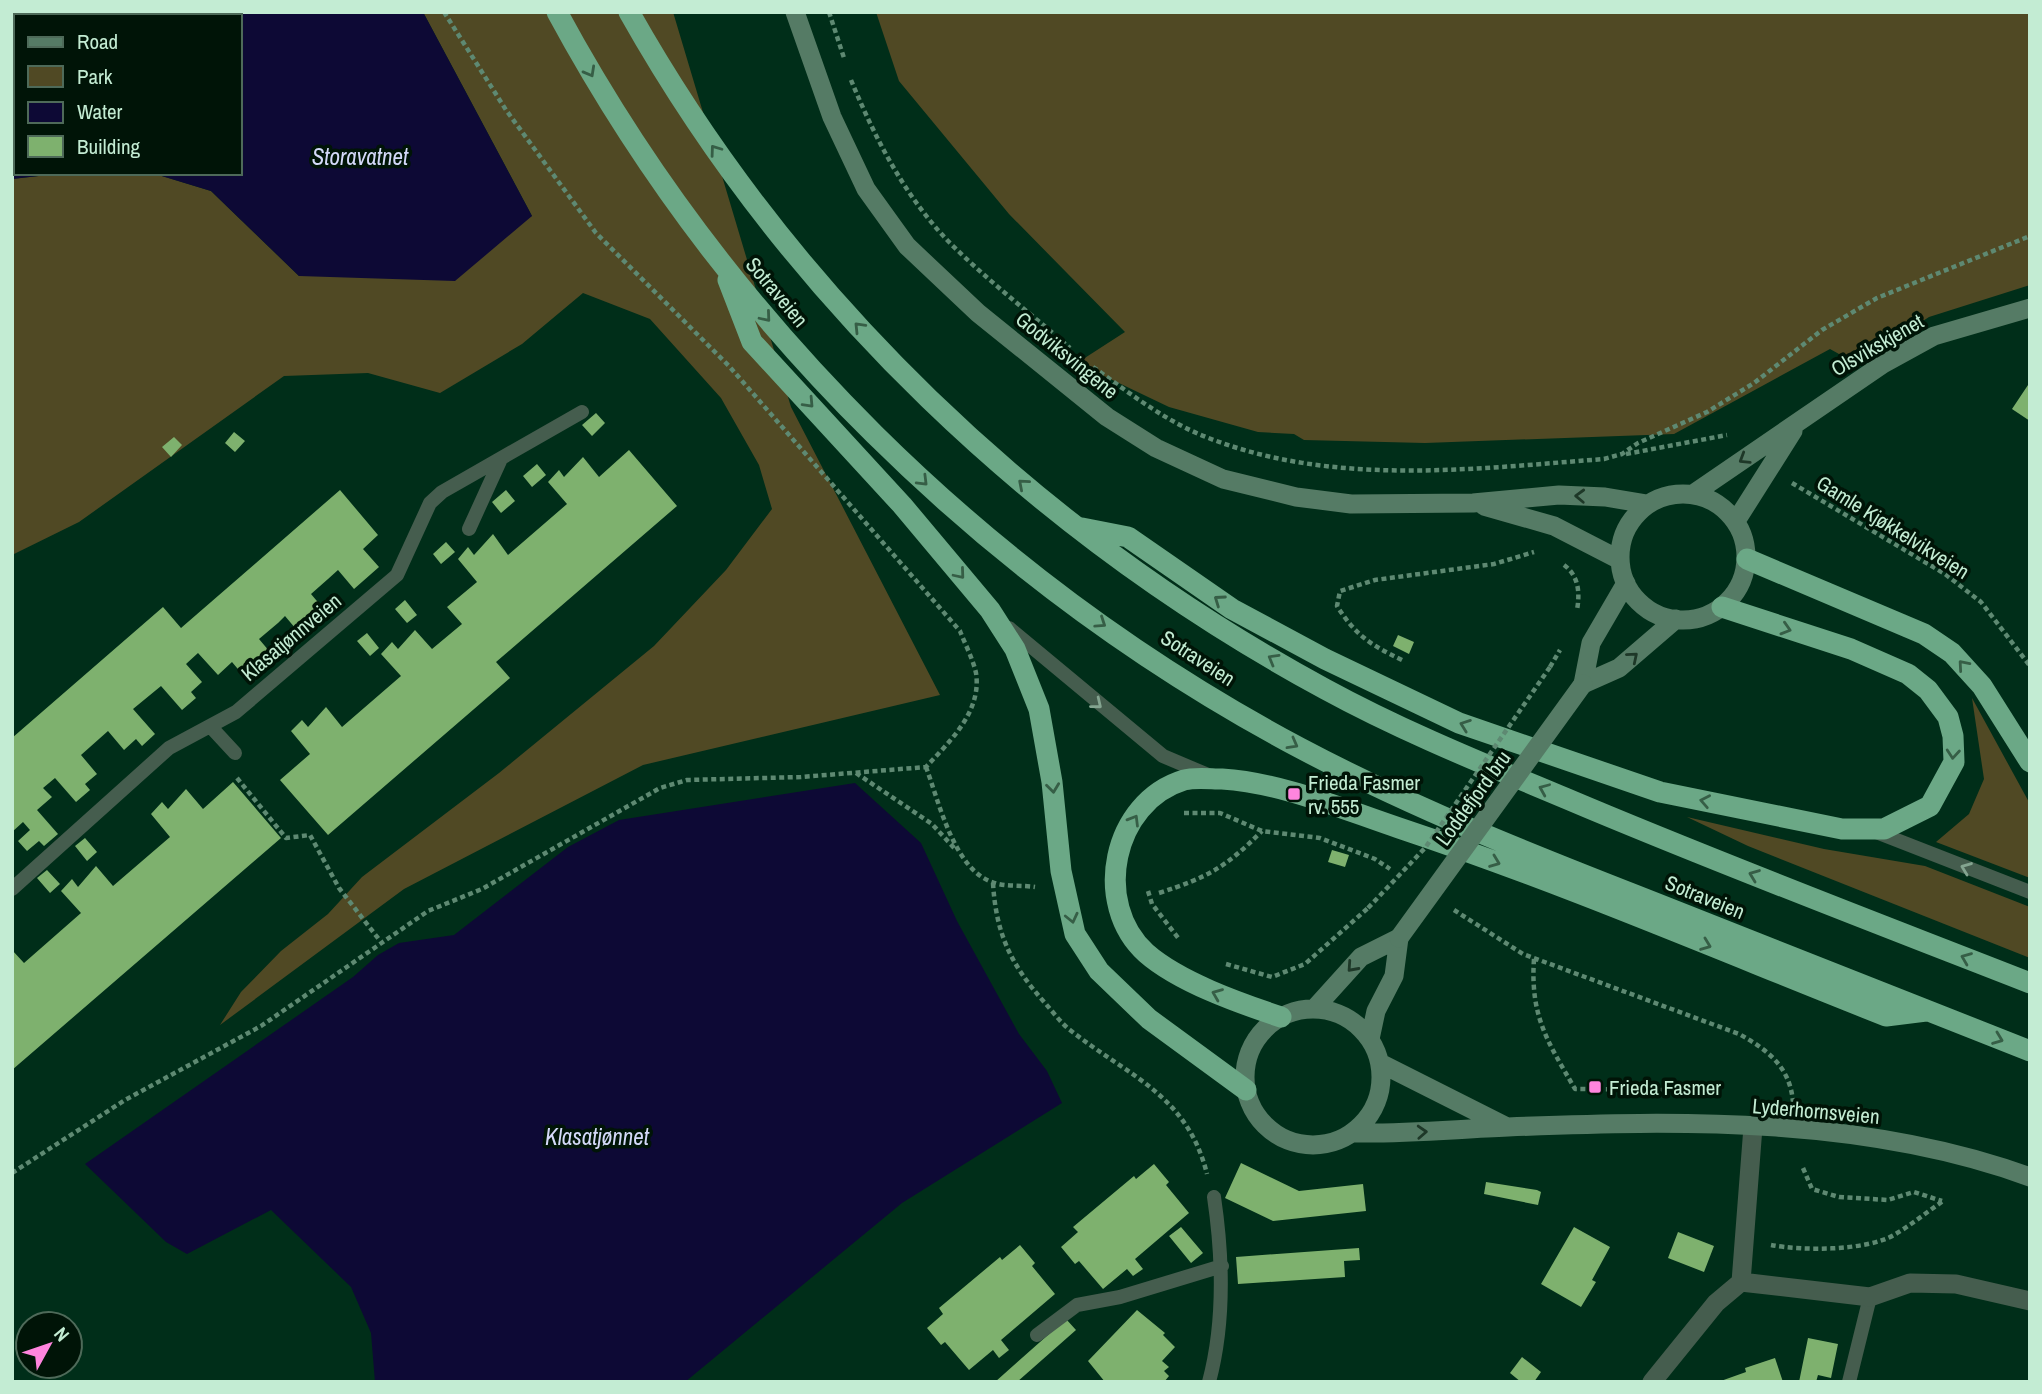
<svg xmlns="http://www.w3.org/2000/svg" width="2042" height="1394" font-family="'Archivo Narrow',sans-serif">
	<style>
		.green { fill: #504924 }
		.water { fill: #0d0935 }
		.building { fill: #7eb16e }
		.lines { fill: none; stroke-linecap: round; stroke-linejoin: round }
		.path { stroke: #5e8972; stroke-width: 4.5; stroke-dasharray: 5 3.5; stroke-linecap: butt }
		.service { stroke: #455d4e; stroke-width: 14 }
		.minor { stroke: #455d4e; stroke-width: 19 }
		.secondary { stroke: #557b65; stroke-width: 19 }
		.motorway { stroke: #6ba886; stroke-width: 21 }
		.path-bridge { stroke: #5e8972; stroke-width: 4.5; stroke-dasharray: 5 3.5; stroke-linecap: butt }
		.secondary-bridge { stroke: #557b65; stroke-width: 19 }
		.oneway { stroke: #365e46 }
		.oneway2 { stroke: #1e3828 }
		.oneway3 { stroke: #84a490 }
		.poi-dot { fill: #ff85de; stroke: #001407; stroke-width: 2.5 }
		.labels { text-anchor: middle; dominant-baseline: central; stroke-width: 7; stroke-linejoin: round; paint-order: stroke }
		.street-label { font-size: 21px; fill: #c3ecd3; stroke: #001407 }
		.poi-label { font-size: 21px; fill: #c3ecd3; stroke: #001407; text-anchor: start }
		.water-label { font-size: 23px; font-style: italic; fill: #d4d9f9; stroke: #001407 }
	</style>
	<rect width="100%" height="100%" fill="#002e19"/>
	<path class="green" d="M423,12H673L791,407L940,695L643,765L404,889L220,1025L241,992L281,951L328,914L362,877L499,773L654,646L726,570L772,509L759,465L721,398L650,319L583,293L522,344L440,393L368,373L284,376L79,522L12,555V179L65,173H152L211,191L299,276L532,216Z
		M876,12H2030V285L1929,317L1857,364L1830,349L1674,434L1425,443L1304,440L1294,434L1258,432L1169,407L1077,363L1125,332L1009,214L899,81Z
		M1972,698L2030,804V878L1936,842L1969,814L1984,779Z
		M1687,817L1824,849L1925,866L2030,907V958L1748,846Z"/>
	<path class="water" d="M12,12H423L532,216L455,281L299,276L211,191L152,173H240V16H16V173H65L12,179Z
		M855,783L921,843L957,921L1019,1034L1047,1071L1062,1103L902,1203L685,1382H375L371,1333L351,1287L271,1210L187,1254L166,1242L85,1164L353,977L378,955L399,943L454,935L568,847L619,820Z"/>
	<path class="building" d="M2030,382V421L2012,409Z
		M596,413L605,423L592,436L582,425Z
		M234,432L245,441L235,452L225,443Z
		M174,437L182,445L171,457L162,447Z
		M629,450L677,506L496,662L510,678L328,835L280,780L310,754L291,731L302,720L308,727L326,707L342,727L401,676L381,654L392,642L398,649L415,630L432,649L462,624L447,607L477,582L458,559L468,547L474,555L493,534L508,555L567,504L548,482L559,470L564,477L583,457L599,477Z
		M537,464L546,475L532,487L523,476Z
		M340,490L378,535L363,549L379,567L354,589L338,570L328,579L311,594L327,613L301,635L285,616L278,623L259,639L275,658L248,681L232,662L218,675L198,653L186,664L202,682L191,692L196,698L182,710L161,686L133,709L155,734L142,746L136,739L124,750L108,731L81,755L97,774L85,784L90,790L76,802L55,778L43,788L52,797L37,810L58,834L44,846L39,841L27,851L18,841L30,830L23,822L12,832V738L163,607L181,628Z
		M506,490L515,501L501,513L492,502Z
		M446,542L455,552L441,564L433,554Z
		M405,600L417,615L407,623L395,609Z
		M367,633L379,648L370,656L357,641Z
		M1398,635L1414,642L1409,654L1393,646Z
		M233,782L281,838L12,1070V950L24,963L81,913L61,891L72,879L78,887L96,866L113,886L170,837L151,814L162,802L168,809L186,789L203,809Z
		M85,838L97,852L87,861L75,846Z
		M1332,850L1349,855L1345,867L1328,862Z
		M47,870L60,884L50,893L37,878Z
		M1241,1163L1299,1191L1363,1184L1366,1211L1273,1221L1225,1198Z
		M1154,1164L1169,1182L1166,1185L1189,1213L1135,1259L1143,1269L1133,1276L1127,1269L1103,1289L1079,1261L1075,1264L1061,1247L1078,1232L1073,1227L1134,1176L1136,1179Z
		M1486,1182L1537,1190L1541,1192L1538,1205L1484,1194Z
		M1181,1227L1203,1253L1191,1263L1169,1236Z
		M1574,1227L1610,1247L1592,1280L1596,1282L1581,1307L1541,1284Z
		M1678,1232L1714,1246L1704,1272L1668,1258Z
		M1020,1245L1035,1263L1032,1266L1055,1294L1001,1340L1009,1350L999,1358L993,1350L969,1370L945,1342L941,1345L927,1328L943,1314L939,1308L1000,1257L1002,1260Z
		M1359,1248L1360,1260L1344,1261L1345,1277L1238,1284L1236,1257Z
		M1137,1310L1165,1333L1163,1335L1175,1347L1162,1361L1169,1367L1164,1371L1169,1376L1164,1382H1105L1088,1361Z
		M1066,1319L1076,1330L1017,1382H995Z
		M1808,1338L1838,1344L1831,1378L1818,1375L1816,1382H1799Z
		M1522,1357L1541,1372L1534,1382H1521L1510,1373Z
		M1775,1358L1783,1382H1718L1746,1372L1745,1368Z"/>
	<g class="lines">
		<path class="path" d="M444,12L506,110L596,233L729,366L960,631C965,644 973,659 976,673C982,712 949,742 926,767
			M829,12L844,58
			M851,80C875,138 905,197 950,243C987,280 1030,313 1070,348
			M1093,367C1128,392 1165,421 1206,437C1332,487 1471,469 1604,459L1622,454L1638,443L1707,412L1754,383L1822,330L1877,298L2030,236
			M1626,454L1727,435
			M1792,483L1945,574L1981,602L2030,666
			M1564,565C1579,576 1580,593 1577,610
			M1402,660C1371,645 1356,636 1337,606L1340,591L1375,580L1494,564L1534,552
			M1550,667L1560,650
			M926,767C939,802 954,869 992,882C1004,887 1022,885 1035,887
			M856,773L932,824L956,850
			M237,778L286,838L310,835L339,888L381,942
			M1184,813H1220L1262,831L1320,838L1375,859L1390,869
			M993,883C996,934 1011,965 1045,1003C1053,1012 1061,1023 1070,1030C1128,1076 1187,1094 1207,1174
			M1148,891L1152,904L1179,939
			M1159,893C1208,877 1225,868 1262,831
			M1454,910L1523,954L1739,1034C1768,1050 1790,1067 1793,1102
			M1534,959C1530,1017 1548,1042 1575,1089L1673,1090
			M1226,964L1272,977L1305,964L1368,908
			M1803,1168L1812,1189L1839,1197L1888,1200L1914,1192L1942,1201
			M12,1173L125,1100L261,1026L428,911L482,889L660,788L687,780L801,777L926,767
			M1771,1245C1802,1251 1866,1251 1894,1235C1911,1225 1927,1212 1943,1201"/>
		<path class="service" d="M469,529L500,461
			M1009,628L1163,756L1208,775
			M210,726L235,753
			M1871,830L2030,892
			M12,889L169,748L236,712L397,575L430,503L442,492L582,412
			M1037,1335L1077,1305L1120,1297L1222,1266
			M1209,1382C1225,1322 1223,1258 1214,1197
			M1849,1382L1870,1297"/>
		<path class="minor" d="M1741,1282L1870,1297L1910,1283L1956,1284L2030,1301
			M1652,1382L1716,1303L1741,1282L1753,1127"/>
		<path class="secondary" d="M795,12L832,117L866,189L907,246L978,313L1107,417L1156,448L1223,479L1296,497L1351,504L1473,503L1559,495L1605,497L1647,504
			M1620 557a63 63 0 1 1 126 0a63 63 0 1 1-126 0Z
			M1693,494L1883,364L1934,336L2030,308
			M1484,506L1554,526L1620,560
			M1736,521L1793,431
			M1583,684L1619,668L1676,619
			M1583,684L1591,643L1626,583
			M1245 1077a68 68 0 1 1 136 0a68 68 0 1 1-136 0Z
			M1314,1009L1361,957L1399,938
			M1370,1039L1376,1011L1394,976L1399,938
			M1380,1063L1507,1127
			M1354,1133C1406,1134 1457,1129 1508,1127C1681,1120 1866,1117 2030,1177"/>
		<path class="motorway" d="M557,12C725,323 988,582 1300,748C1415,809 1537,857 1658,904C1782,953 1906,1002 2030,1051
			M629,12C790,298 1037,533 1325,689C1402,731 1484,764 1565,798C1718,863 1874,922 2030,983
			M728,280L752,342L902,505L990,610L1015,649L1039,709L1052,782L1061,871L1075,934L1099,971L1149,1019L1246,1090
			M1082,528L1128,537L1232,609L1325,659L1459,723L1660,792L1842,829H1884L1930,806L1954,762L1953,736L1948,717L1928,690L1908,674L1851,649L1722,607
			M1747,559L1924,634L1952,653L1982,686L2030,762
			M1281,1017C1239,1003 1179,982 1146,953C1092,904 1112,802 1184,780C1194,777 1211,779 1222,779C1283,783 1342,809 1399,828C1564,883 1724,952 1886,1016L1926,1011"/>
		<path class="path-bridge" d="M1368,908L1425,848L1550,667"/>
		<path class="secondary-bridge" d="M1399,938L1583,684"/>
	</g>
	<defs><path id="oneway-chevron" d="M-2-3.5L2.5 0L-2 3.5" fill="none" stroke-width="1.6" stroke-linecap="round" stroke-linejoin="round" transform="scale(1.75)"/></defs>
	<g class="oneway">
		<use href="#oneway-chevron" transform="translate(590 72) rotate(61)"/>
		<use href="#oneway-chevron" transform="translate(715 150) rotate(-126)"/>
		<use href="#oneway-chevron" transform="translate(766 317) rotate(50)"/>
		<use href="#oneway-chevron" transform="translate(859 327) rotate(-134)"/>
		<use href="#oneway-chevron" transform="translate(809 403) rotate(47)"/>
		<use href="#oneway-chevron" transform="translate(923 481) rotate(45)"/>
		<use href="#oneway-chevron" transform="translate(1023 484) rotate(-139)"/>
		<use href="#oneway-chevron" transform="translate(960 574) rotate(50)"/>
		<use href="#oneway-chevron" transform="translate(1219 600) rotate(-145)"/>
		<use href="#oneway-chevron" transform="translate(1101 623) rotate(34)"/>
		<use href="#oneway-chevron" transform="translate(1786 629) rotate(17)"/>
		<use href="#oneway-chevron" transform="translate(1273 659) rotate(-150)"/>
		<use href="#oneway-chevron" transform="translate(1963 665) rotate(-131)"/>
		<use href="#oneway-chevron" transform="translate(1465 725) rotate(-160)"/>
		<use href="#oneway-chevron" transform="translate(1293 744) rotate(29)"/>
		<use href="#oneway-chevron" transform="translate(1953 754) rotate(95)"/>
		<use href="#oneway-chevron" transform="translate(1053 788) rotate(83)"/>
		<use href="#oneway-chevron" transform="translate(1544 789) rotate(-157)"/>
		<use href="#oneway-chevron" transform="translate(1705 801) rotate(-169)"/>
		<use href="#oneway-chevron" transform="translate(1134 820) rotate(-59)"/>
		<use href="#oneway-chevron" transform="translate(1495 862) rotate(21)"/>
		<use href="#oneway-chevron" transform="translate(1754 875) rotate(-159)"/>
		<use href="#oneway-chevron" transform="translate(1072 918) rotate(77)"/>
		<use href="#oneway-chevron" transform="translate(1706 945) rotate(21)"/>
		<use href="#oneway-chevron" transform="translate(1966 958) rotate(-158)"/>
		<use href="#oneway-chevron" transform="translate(1217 994) rotate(-158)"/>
		<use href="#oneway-chevron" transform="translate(1998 1039) rotate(21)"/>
	</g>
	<g class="oneway2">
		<use href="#oneway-chevron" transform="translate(1744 459) rotate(148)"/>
		<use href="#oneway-chevron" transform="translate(1580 496) rotate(-178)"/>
		<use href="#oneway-chevron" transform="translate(1633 657) rotate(-40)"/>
		<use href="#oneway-chevron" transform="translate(1352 967) rotate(132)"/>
		<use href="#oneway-chevron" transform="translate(1422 1132) rotate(-3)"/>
	</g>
	<g class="oneway3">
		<use href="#oneway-chevron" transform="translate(1097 704) rotate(39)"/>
		<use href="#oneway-chevron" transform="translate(1966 868) rotate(-159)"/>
	</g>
	<g class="poi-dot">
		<rect x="1287" y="787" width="14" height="14" rx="3.5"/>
		<rect x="1588" y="1080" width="14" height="14" rx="3.5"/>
	</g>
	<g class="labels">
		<g class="street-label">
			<text transform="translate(777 292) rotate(50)">Sotraveien</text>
			<text transform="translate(1877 345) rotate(-30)">Olsvikskjenet</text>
			<text transform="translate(1067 355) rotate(39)">Godviksvingene</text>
			<text transform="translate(1893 527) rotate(32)">Gamle Kjøkkelvikveien</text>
			<text transform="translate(291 637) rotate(-40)">Klasatjønnveien</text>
			<text transform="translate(1198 658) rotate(33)">Sotraveien</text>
			<text transform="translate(1473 798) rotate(-54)">Loddefjord bru</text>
			<text transform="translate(1705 897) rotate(22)">Sotraveien</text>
			<text transform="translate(1816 1111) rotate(5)">Lyderhornsveien</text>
		</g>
		<g class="poi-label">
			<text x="1308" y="782">Frieda Fasmer<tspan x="1308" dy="24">rv. 555</tspan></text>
			<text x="1609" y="1087">Frieda Fasmer</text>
		</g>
		<g class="water-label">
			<text x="360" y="156">Storavatnet</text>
			<text x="597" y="1136">Klasatjønnet</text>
		</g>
	</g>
	<rect width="2042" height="1394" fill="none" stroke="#c3ecd3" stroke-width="28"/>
	<rect x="14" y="14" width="228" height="161" fill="#001407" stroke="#4e6a59" stroke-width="2"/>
	<rect x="28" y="37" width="35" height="10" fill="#557b65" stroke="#4e6a59" stroke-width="2"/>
	<text x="77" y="49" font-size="21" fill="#c3ecd3">Road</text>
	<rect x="28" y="66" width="35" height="21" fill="#504924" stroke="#4e6a59" stroke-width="2"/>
	<text x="77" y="84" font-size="21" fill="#c3ecd3">Park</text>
	<rect x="28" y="102" width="35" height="21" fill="#0d0935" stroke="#4e6a59" stroke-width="2"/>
	<text x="77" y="119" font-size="21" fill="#c3ecd3">Water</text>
	<rect x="28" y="136" width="35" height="21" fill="#7eb16e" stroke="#4e6a59" stroke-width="2"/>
	<text x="77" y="154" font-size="21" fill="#c3ecd3">Building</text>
	<g transform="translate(49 1345) rotate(50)"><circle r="33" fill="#001407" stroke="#4e6a59" stroke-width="2"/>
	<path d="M0-5L12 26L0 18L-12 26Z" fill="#ff85de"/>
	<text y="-10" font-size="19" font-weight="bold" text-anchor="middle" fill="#c3ecd3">N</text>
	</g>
</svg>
